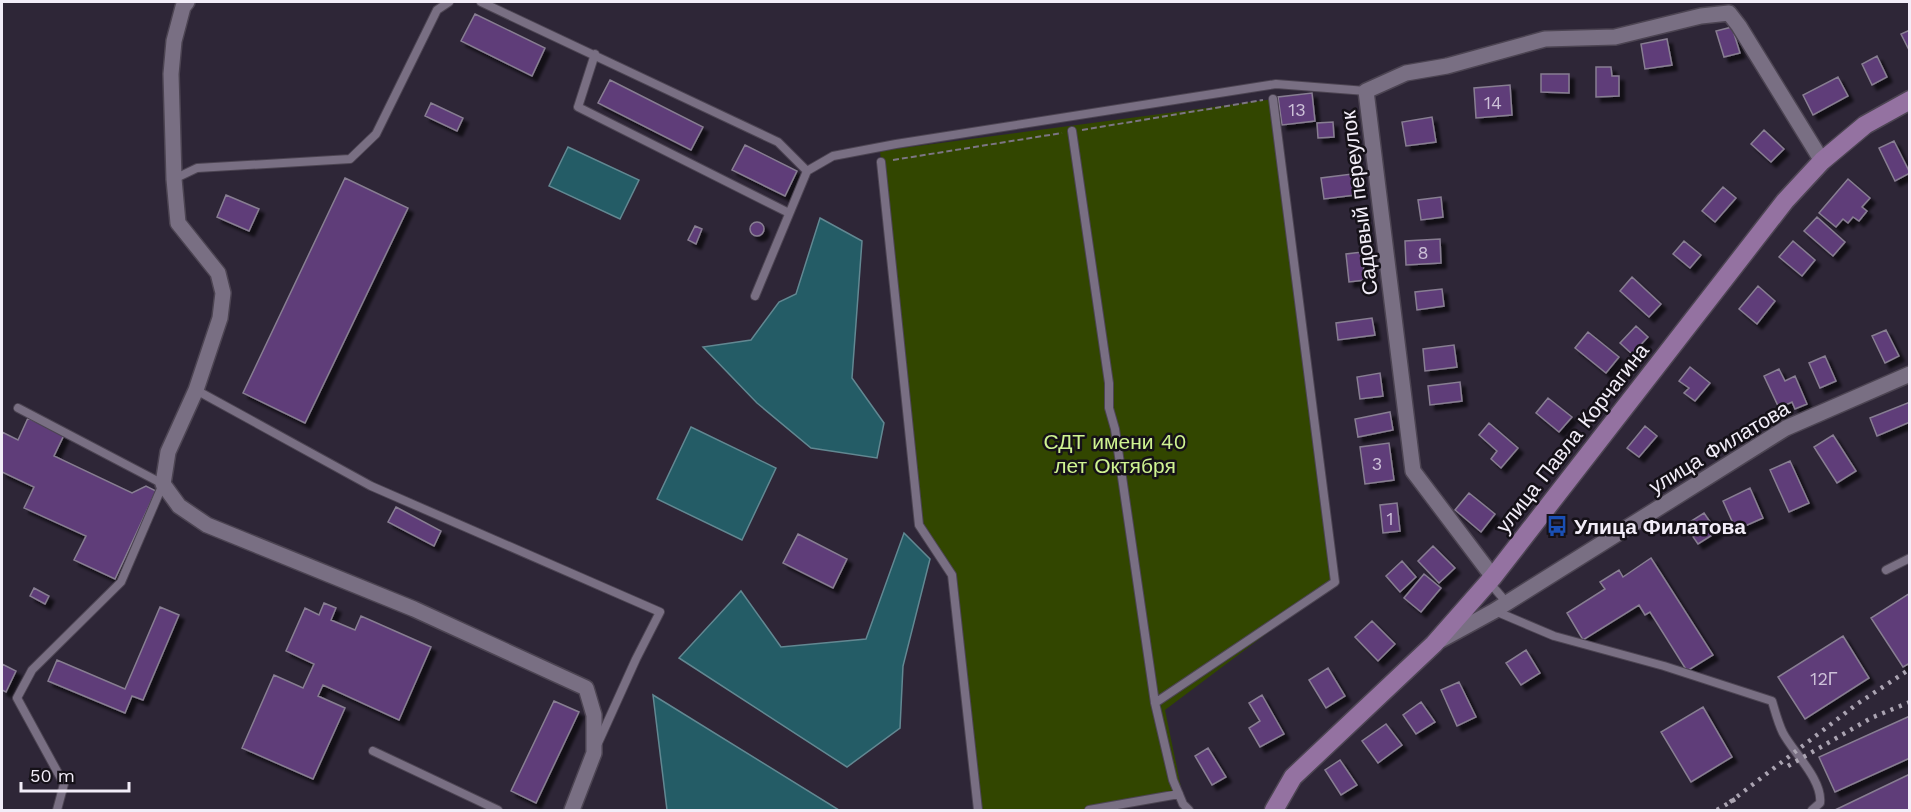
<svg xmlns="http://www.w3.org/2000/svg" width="1911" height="812" font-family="'Work Sans',sans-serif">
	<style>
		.green { fill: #324600 }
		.water { fill: #245c66; stroke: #628892; stroke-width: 1.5 }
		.building { fill: #5e3e79; stroke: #887e92; stroke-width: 1.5; filter: url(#shadow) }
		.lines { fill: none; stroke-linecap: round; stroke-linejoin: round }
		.service-casing { stroke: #4c4452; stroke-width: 10 }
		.minor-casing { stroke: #4c4452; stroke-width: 18 }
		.secondary-casing { stroke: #4c4452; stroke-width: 21 }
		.path { stroke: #7c7583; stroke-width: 2; stroke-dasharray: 6 3; stroke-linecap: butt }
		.service { stroke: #796f83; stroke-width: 8 }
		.minor { stroke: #796f83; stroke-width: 15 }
		.secondary { stroke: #9472a1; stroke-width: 18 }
		.rail { stroke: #aba4b2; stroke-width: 4.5; stroke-dasharray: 3 6; stroke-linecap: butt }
		.labels { text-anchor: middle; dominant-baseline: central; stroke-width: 5; stroke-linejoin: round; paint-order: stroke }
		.number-label { font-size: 18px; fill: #cdc1d8 }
		.street-label { font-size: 21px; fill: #f2edf8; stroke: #151118 }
		.park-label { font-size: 21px; fill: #cff391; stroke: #151118 }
		.poi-label { font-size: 21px; font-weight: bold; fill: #f2edf8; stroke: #151118; text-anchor: start }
	</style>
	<defs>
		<filter id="shadow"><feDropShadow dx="5" dy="5" stdDeviation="1.5" flood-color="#0009"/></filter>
	</defs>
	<rect width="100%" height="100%" fill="#2e2637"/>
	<path class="green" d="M1273,99L1335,582L1165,710L1182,792L1082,810H978L952,575L919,525L880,151Z"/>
	<path class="water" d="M568,147L639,180L620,219L549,186Z
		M820,218L862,241L852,378L884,423L877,458L811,448L757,403L703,347L751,340L779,302L796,294Z
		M691,427L776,468L742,540L657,499Z
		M904,533L930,559L903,666L900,728L847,767L679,658L741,591L781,647L866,639Z
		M653,695L839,810H667Z"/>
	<path class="building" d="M475,14L545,48L532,76L461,41Z
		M1732,27L1740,53L1724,57L1716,31Z
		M1910,30V52L1901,34Z
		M1667,39L1672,65L1645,69L1641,44Z
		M1877,56L1887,77L1872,85L1862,64Z
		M1596,67H1611L1612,76H1619V96L1596,97Z
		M1541,74H1569V93L1541,92Z
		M1838,77L1848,96L1813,115L1803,95Z
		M610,80L703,127L691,150L598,103Z
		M1510,85L1512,115L1476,118L1474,88Z
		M1312,93L1315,121L1282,125L1278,97Z
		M431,103L463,118L457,131L425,116Z
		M1432,117L1436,142L1406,146L1402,122Z
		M1333,122L1334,137L1318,138L1317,123Z
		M1764,130L1784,149L1771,162L1751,144Z
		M1894,141L1910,173L1895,181L1879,148Z
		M745,145L797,171L785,196L732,170Z
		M1352,174L1355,195L1324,199L1321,178Z
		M345,178L408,208L305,423L243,393Z
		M1848,179L1870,198L1862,207L1867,211L1859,221L1853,217L1848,223L1843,219L1836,227L1819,213Z
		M1723,187L1736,198L1715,222L1702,211Z
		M226,195L259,209L249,231L217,217Z
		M1441,197L1443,217L1421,220L1418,200Z
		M1817,217L1845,242L1833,256L1804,231Z
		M750 229a7 7 0 1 1 14 0a7 7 0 1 1-14 0Z
		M695,226L702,229L696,244L688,240Z
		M1440,239L1441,263L1406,265L1405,241Z
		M1684,241L1701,255L1690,268L1673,254Z
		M1793,241L1815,260L1802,276L1779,257Z
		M1362,252L1365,280L1349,282L1346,254Z
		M1632,277L1661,304L1649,317L1620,291Z
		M1758,286L1775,301L1757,324L1739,309Z
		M1442,289L1444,306L1417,310L1415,292Z
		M1372,318L1375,335L1338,340L1336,323Z
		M1636,326L1648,337L1632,354L1620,343Z
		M1886,330L1899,356L1885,363L1872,336Z
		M1588,332L1619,357L1606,373L1575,348Z
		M1454,345L1457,367L1425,371L1423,349Z
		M1825,356L1836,381L1820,388L1809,363Z
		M1690,367L1710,383L1695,401L1684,393L1689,388L1679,381Z
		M1779,369L1785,381L1795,376L1807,404L1795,409L1792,402L1779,408L1764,376Z
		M1380,373L1383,396L1360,399L1357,377Z
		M1460,382L1462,401L1430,405L1428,386Z
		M1548,398L1572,417L1559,432L1536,413Z
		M1910,402V422L1877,436L1870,418Z
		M1390,412L1393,430L1358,437L1355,419Z
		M28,418L64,435L54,456L132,493L146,486L156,491L115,579L74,560L86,536L24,508L34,487L2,472V432L18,440Z
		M1489,423L1518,448L1501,468L1491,459L1497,451L1479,435Z
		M1645,426L1657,436L1639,457L1627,448Z
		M1833,435L1856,471L1837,483L1814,447Z
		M1389,443L1394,480L1365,484L1360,447Z
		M1790,461L1809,503L1789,512L1770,470Z
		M1750,488L1763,518L1736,530L1723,501Z
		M1469,493L1495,514L1481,532L1455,510Z
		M1397,503L1400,531L1383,533L1380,505Z
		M396,507L441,531L434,546L388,522Z
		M1704,513L1717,532L1698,544L1685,525Z
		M798,534L847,559L833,588L783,563Z
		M1433,546L1455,568L1439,583L1418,561Z
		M1651,558L1713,655L1687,671L1650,612L1645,615L1639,605L1583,640L1567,613L1605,589L1600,582L1619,570L1623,577Z
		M1402,561L1416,577L1400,592L1386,576Z
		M1424,574L1441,588L1421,612L1404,598Z
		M34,588L49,596L45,604L30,596Z
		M1910,593V663L1903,667L1871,618Z
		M324,603L336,608L331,620L355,630L361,616L431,647L399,720L323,685L318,696L345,708L313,779L242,748L274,675L303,688L314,664L286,651L305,608L319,615Z
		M160,607L179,615L143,700L132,696L125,713L48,681L57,660L125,689Z
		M1372,621L1395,644L1378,661L1355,637Z
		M1843,636L1869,678L1805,719L1778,677Z
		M1526,650L1540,673L1521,685L1506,663Z
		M2,664L16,671L6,692L2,690Z
		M1328,668L1345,696L1326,708L1309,680Z
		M1459,682L1476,717L1457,726L1441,690Z
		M1262,695L1284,734L1260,747L1249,728L1260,721L1249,703Z
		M554,701L579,712L536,803L511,791Z
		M1421,702L1435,722L1416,734L1403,715Z
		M1703,707L1732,757L1691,782L1661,732Z
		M1910,716V758L1835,792L1819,757Z
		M1386,724L1402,745L1378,763L1362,741Z
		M1208,748L1226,777L1212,785L1195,756Z
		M1340,760L1357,785L1341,795L1325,770Z
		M1910,774V810H1835Z"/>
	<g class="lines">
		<defs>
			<path id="service" d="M481,2L778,142L807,171L755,296
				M595,54L578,107L789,213
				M1072,131L1109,383V408L1115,429L1155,703L1173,780L1183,804L1189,810
				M881,162L919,525L952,575L978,810
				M807,171L833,156L896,144L1276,84L1366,91
				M174,179L197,168L350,159L376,134L437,10L449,2
				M196,390L371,486L660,612L636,659L598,743
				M18,408L163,484L121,582L32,670L17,698L64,784L57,810
				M1886,570L1910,558
				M1489,582L1507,603
				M1495,611L1554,636L1664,666L1772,701C1775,711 1778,723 1783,733C1793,752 1823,780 1820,803L1812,810
				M1155,703L1335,582L1273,99
				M373,751L498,810
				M1089,810L1179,794"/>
			<path id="minor" d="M187,2L183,7L174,41L171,74L174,179L178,223L218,273L223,293L220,318L196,390L168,452L163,484L179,506L207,525L414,609L586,688L594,715V753L572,810
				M1493,577L1413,471L1366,91L1406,73L1447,66L1545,39L1615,37L1701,16L1729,13L1739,26L1822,161
				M1439,641L1494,611L1786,428L1910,374"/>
			<path id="secondary" d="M1274,810L1293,777L1434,644L1493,577L1785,201L1822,161L1865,125L1910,100"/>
		</defs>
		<use href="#service" class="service-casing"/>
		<use href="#minor" class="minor-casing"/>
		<use href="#secondary" class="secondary-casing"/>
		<path class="path" d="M1082,130L1263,100
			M893,160L1062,133"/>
		<use href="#service" class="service"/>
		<use href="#minor" class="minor"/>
		<use href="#secondary" class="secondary"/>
		<path class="rail" d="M1788,766L1871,718L1910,702
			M1730,802L1857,704L1910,669
			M1717,810L1737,798"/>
	</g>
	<defs>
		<symbol id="bus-bare" viewBox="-9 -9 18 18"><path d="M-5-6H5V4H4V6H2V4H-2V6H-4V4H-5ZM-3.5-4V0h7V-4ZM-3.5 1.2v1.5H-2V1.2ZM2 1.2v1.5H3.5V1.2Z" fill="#1a4fb4" stroke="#151118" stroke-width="2.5" paint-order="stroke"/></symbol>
	</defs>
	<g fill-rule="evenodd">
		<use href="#bus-bare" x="1542" y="511" width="30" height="30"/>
	</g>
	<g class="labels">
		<g class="number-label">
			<text x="1493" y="102">14</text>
			<text x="1297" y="109">13</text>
			<text x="1423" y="252">8</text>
			<text x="1377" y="463">3</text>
			<text x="1390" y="518">1</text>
			<text x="1824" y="678">12Г</text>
		</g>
		<g class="street-label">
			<text transform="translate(1359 203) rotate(-97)">Садовый переулок</text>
			<text transform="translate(1572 438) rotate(-52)">улица Павла Корчагина</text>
			<text transform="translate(1719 447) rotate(-31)">улица Филатова</text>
		</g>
		<g class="park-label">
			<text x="1115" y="441">СДТ имени 40<tspan x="1115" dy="24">лет Октября</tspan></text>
		</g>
		<g class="poi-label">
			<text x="1574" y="526">Улица Филатова</text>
		</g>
	</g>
	<rect width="1911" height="812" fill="none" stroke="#f2edf8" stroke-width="6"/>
	<path d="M21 782v9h108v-9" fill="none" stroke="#f2edf8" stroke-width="3"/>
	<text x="30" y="782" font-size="18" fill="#f2edf8" stroke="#151118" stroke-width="4.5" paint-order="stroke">50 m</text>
</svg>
